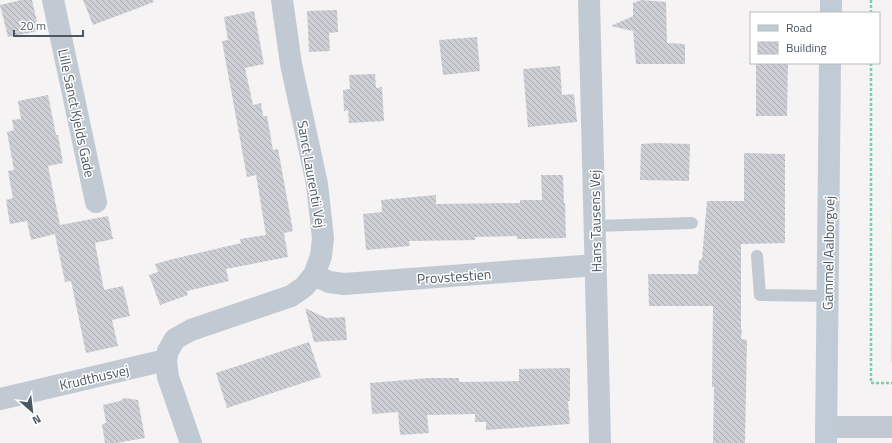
<svg xmlns="http://www.w3.org/2000/svg" width="892" height="443" font-family="'Titillium Web',sans-serif">
	<style>
		.garden { fill: #c3f1d5 }
		.building { fill: url(#building-back-hatch) }
		.lines { fill: none; stroke-linecap: round; stroke-linejoin: round }
		.path { stroke: #7ad0a6; stroke-width: 2.5; stroke-dasharray: 3 2; stroke-linecap: butt }
		.lane { stroke: #c1cad2; stroke-width: 12 }
		.street { stroke: #c1cad2; stroke-width: 22 }
		.secondary { stroke: #c1cbd6; stroke-width: 22 }
		.labels { text-anchor: middle; dominant-baseline: central; stroke-width: 3; stroke-linejoin: round; paint-order: stroke }
		.street-label { font-size: 14px; fill: #4a5661; stroke: #fff }
	</style>
	<defs>
		<pattern id="building-back-hatch" width="6" height="6" patternUnits="userSpaceOnUse"><rect width="6" height="6" fill="#cdcfd5"/><path d="M-1 5l2 2M0 0l6 6M5-1l2 2" fill="none" stroke="#a8abb0"/></pattern>
	</defs>
	<rect width="100%" height="100%" fill="#f5f3f3"/>
	<path class="garden" d="M892,131V362H891Z"/>
	<path class="building" d="M21,0H32L39,31L8,37L0,5Z
		M83,0H153L154,2L93,25Z
		M641,0L666,2L667,43L685,44V64H636L633,31L611,26L633,16V3Z
		M337,10L338,32L329,33L330,51L309,52L307,11Z
		M254,11L264,64L245,68L253,105L261,103L263,116H267L273,150L278,149L293,231L284,233L288,257L226,269L229,281L187,291L188,295L160,305L149,275L158,272L155,264L169,260L241,243L240,239L266,235L256,175L247,177L222,41L228,40L224,17Z
		M477,37L480,71L443,75L439,40Z
		M756,63H788L787,116H756Z
		M560,66L562,95L574,94L577,122L528,127L523,69Z
		M375,74L376,88L382,87L384,121L349,123L348,110L344,111L343,90L350,89L349,75Z
		M48,95L56,135H58L63,163L48,166L60,225L108,216L113,239L95,243L104,290L123,286L130,316L112,320L118,346L86,353L71,281L65,282L55,234L31,240L27,221L10,224L6,200L13,198L8,171L14,170L7,132L14,130L12,120L21,119L18,101Z
		M657,143L690,144L689,181L640,180L641,144Z
		M744,153L785,154V243L741,244V329H742L741,339L747,340L745,443H713L714,387H712L713,306H649L648,274H698L699,261L702,258L707,201H744Z
		M541,175H563L564,203H565L566,238L517,239V236L475,237V240L409,241L410,246L366,250L363,214L382,212L381,200L436,195V204L520,203V200H542Z
		M305,308L326,318L345,317L347,340L314,342Z
		M309,342L321,377L227,408L216,373Z
		M570,368V401H568L570,424L486,430V422H475V414L427,415L429,433L400,435L398,412L372,414L370,383L429,378H459V382L519,381V369Z
		M124,398L138,400L145,438L116,443H105L102,424L106,423L103,405L120,401Z"/>
	<g class="lines">
		<path class="path" d="M871,0V13
			M871,63V383H892"/>
		<path class="lane" d="M595,226L692,223
			M757,256L760,295L828,296"/>
		<path class="street" d="M53,0L96,202
			M589,0L600,443
			M314,275L329,282L344,284L596,265
			M0,399L166,360
			M826,427H892
			M191,443L168,377L166,360L168,351L175,339L191,330L291,296L304,287L314,275L321,256L323,238L317,184L291,64L282,0"/>
		<path class="secondary" d="M831,13V0
			M826,443L830,63"/>
	</g>
	<g class="labels">
		<g class="street-label">
			<text transform="translate(77 113) rotate(78)">Lille Sanct Kjelds Gade</text>
			<text transform="translate(312 174) rotate(80)">Sanct Laurentii Vej</text>
			<text transform="translate(595 221) rotate(-91)">Hans Tausens Vej</text>
			<text transform="translate(828 253) rotate(-89)">Gammel Aalborgvej</text>
			<text transform="translate(454 276) rotate(-4)">Provstestien</text>
			<text transform="translate(94 377) rotate(-13)">Krudthusvej</text>
		</g>
	</g>
	<rect x="750" y="12" width="130" height="52" fill="#ffffff" stroke="#b7bbc0"/>
	<rect x="758" y="25" width="20" height="6" fill="#c1cbd6" stroke="#b7bbc0"/>
	<text x="786" y="32" font-size="12" fill="#4a5661">Road</text>
	<rect x="758" y="42" width="20" height="12" fill="url(#building-back-hatch)" stroke="#b7bbc0"/>
	<text x="786" y="52" font-size="12" fill="#4a5661">Building</text>
	<g transform="translate(32 411) rotate(152)" stroke="#ffffff" stroke-width="3" paint-order="stroke">
	<path d="M0-3L7 15L0 10L-7 15Z" fill="#4a5661"/>
	<text y="-6" font-size="11" font-weight="bold" text-anchor="middle" fill="#4a5661">N</text>
	</g>
	<path d="M14 30v6h69v-6" fill="none" stroke="#4a5661" stroke-width="2"/>
	<text x="20" y="30" font-size="12" fill="#4a5661" stroke="#ffffff" stroke-width="3" paint-order="stroke">20 m</text>
</svg>
